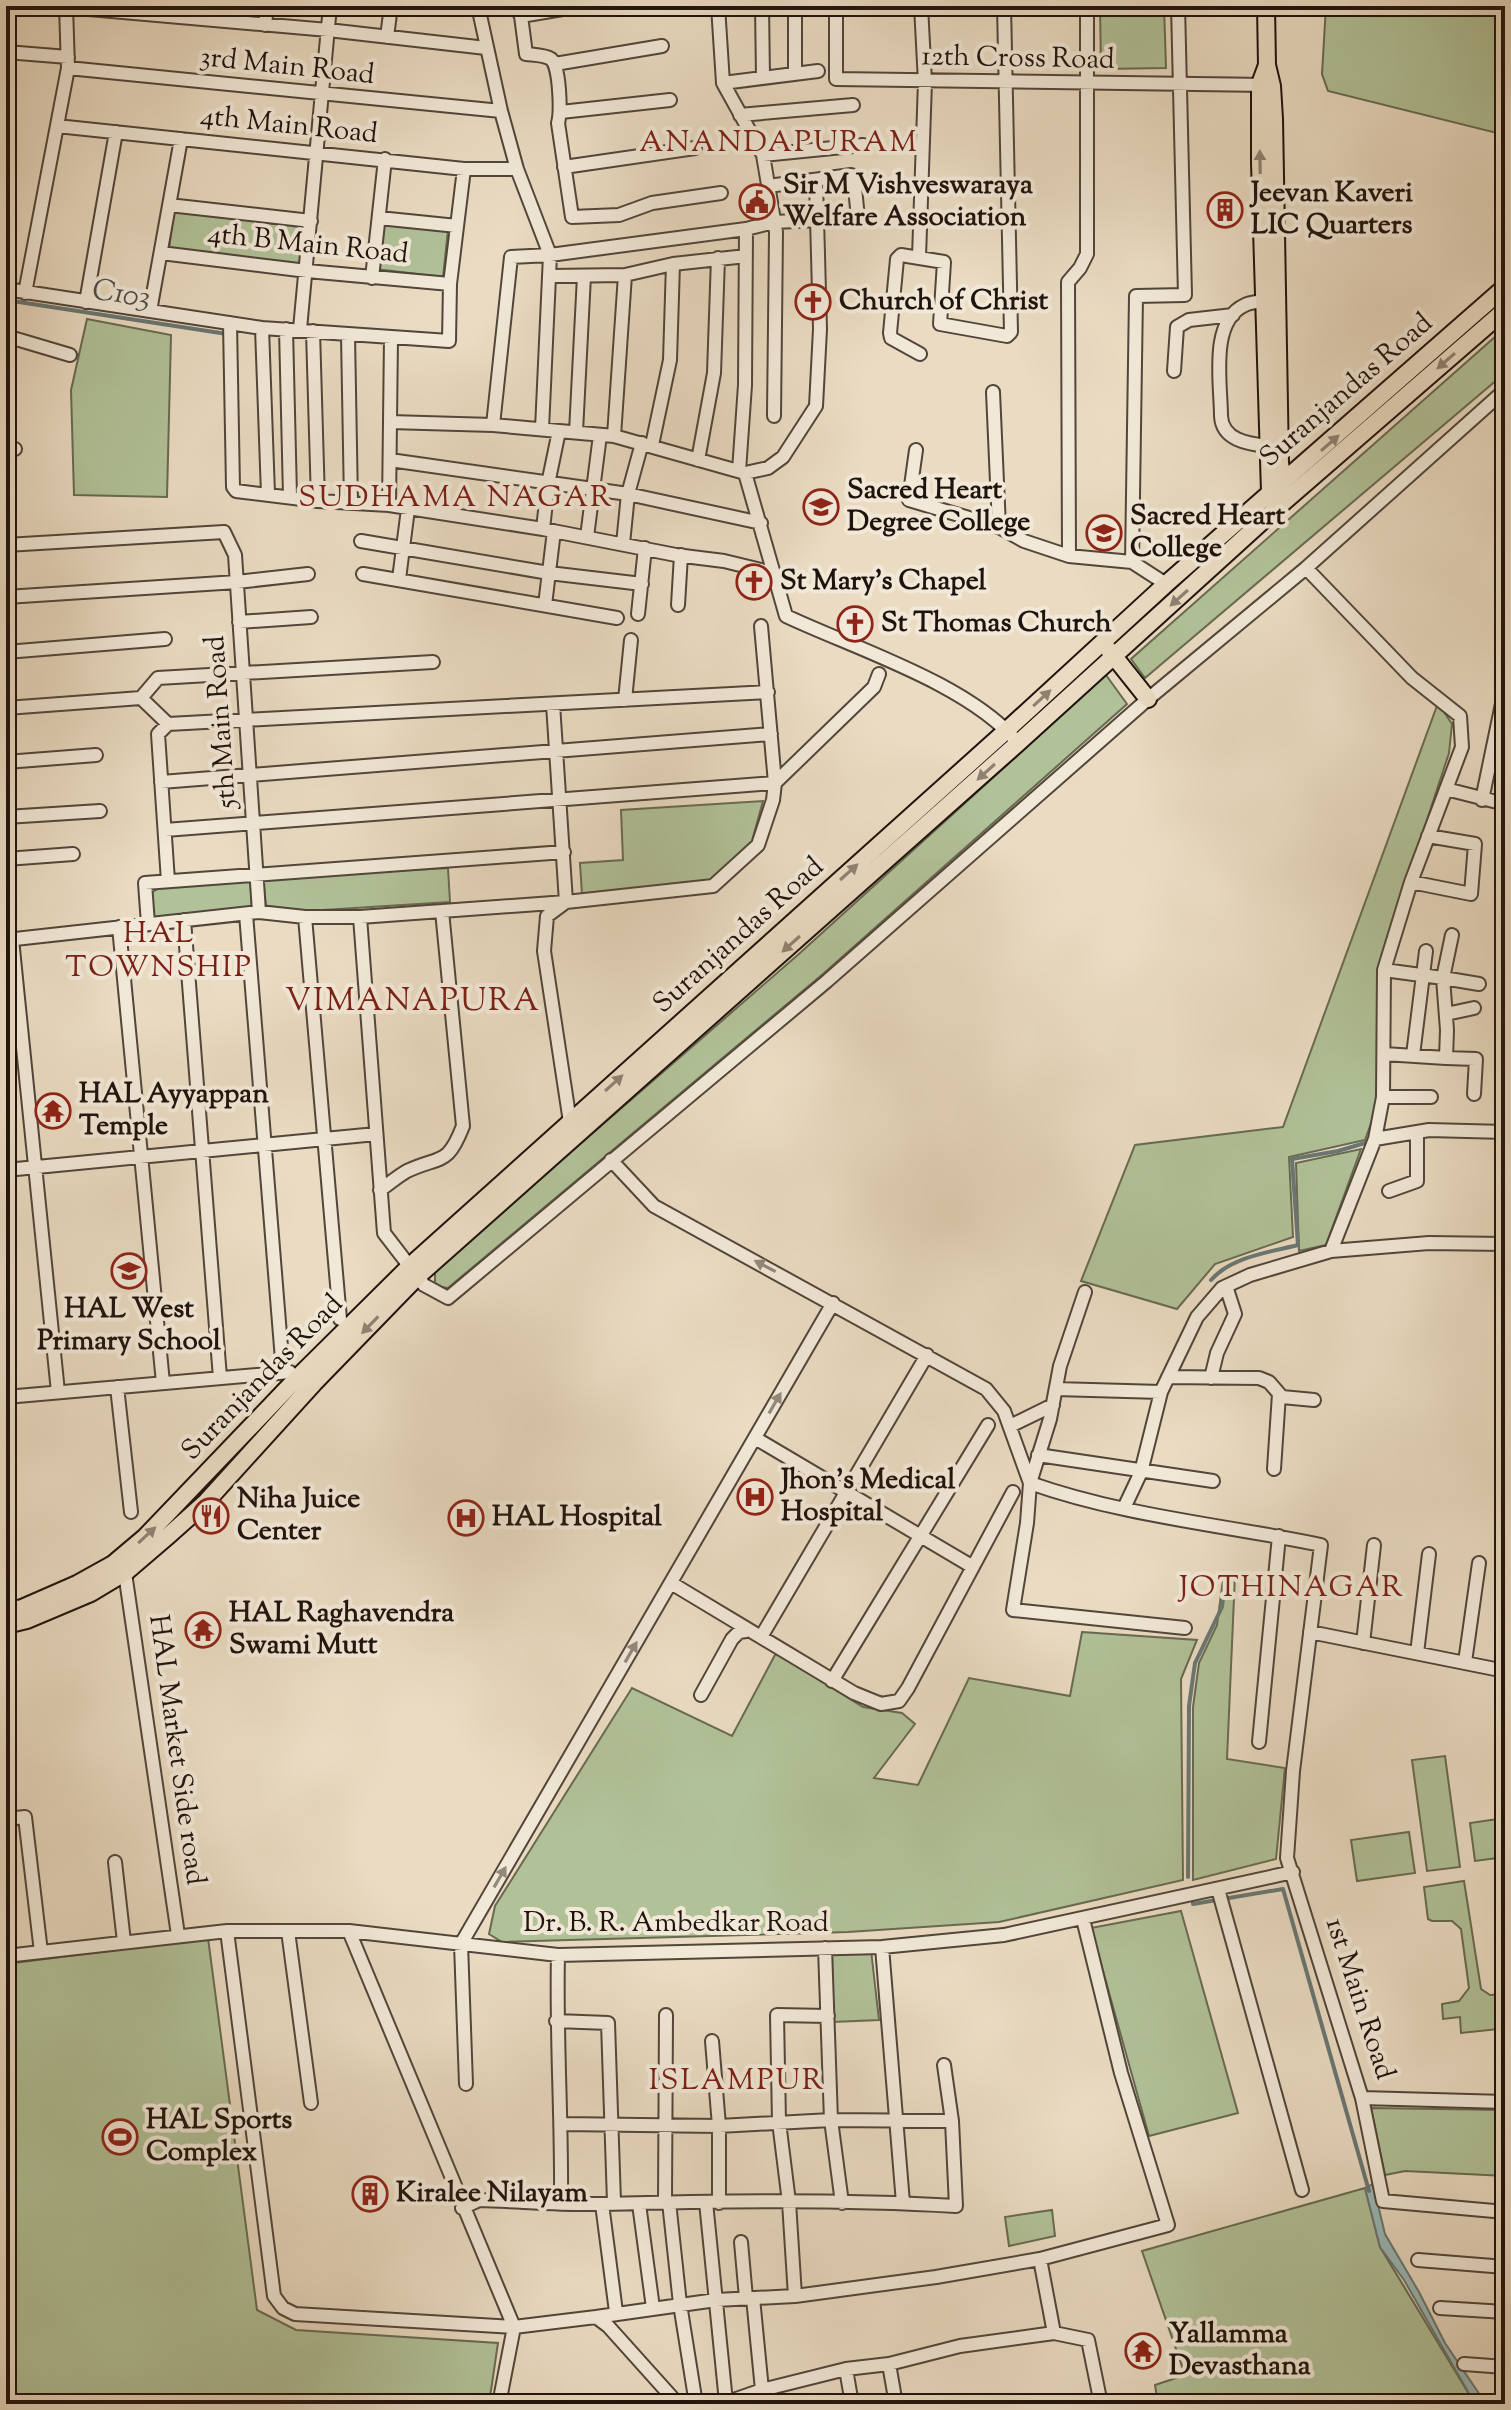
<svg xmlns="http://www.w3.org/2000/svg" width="1511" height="2410" font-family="'Sorts Mill Goudy',serif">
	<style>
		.green { fill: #b1c198; stroke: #686a52; stroke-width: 2 }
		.water { fill: #99bab9; stroke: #697774; stroke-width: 2 }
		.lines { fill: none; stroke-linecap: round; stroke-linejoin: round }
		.stream { stroke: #697774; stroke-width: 4 }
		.minor-casing { stroke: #52453a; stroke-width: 16 }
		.major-casing { stroke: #20130d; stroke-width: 20 }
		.minor { stroke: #f1e8d7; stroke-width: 12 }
		.major { stroke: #eadbc2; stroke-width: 16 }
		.oneway { fill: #8f8171 }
		.oneway2 { fill: #93887c }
		.labels { text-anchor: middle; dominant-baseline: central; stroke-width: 8; stroke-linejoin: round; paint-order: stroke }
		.street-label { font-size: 28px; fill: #20130d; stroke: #f1e8d7 }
		.poi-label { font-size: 28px; font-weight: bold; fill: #20130d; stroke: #f1e8d7; text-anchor: start }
		.neighbourhood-label { font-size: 30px; letter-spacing: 2px; fill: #7a1f14; stroke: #f1e8d7 }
		.water-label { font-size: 30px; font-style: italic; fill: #4a4d49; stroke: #f1e8d7 }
		.quarter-label { font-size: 32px; letter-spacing: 2px; fill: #7a1f14; stroke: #f1e8d7 }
	</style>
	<rect width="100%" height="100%" fill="#eadbc2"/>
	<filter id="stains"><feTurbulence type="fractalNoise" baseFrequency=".0025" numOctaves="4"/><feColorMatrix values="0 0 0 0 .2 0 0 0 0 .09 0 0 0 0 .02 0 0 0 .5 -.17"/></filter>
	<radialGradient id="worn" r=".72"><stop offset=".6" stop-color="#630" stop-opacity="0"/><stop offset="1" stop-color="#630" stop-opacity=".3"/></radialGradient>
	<path class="green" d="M1100,6H1164L1166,68L1101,69Z
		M1326,6H1505V135L1328,91L1322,74Z
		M174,210L304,226L300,265L169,249Z
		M380,223L448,230L443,277L375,269Z
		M87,319L171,335L167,497L74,495L71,390Z
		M1505,328V373L1145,678L1131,659Z
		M1106,675L1127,704L823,974L448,1288L435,1286V1270L800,953Z
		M1438,703L1452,724L1449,753L1377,972V1107L1365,1140L1289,1157L1293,1237L1215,1264L1177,1309L1081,1281L1135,1145L1283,1127Z
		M763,801L752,841L712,880L582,895L580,863L623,860L621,810Z
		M448,868L450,902L307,911L266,906L263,878Z
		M250,879L252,907L151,919V893L167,883Z
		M1361,1149L1326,1245L1299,1251L1296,1163Z
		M1224,1572L1235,1575L1227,1759L1285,1768L1276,1859L1193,1880V1707L1199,1663L1217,1625Z
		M1082,1632L1197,1640L1181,1679L1183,1880L999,1922L848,1932L502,1942L489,1934L495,1906L632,1688L732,1736L776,1653L863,1707L902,1713L915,1724L874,1778L918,1785L969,1678L1070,1696Z
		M1445,1756L1460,1867L1427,1871L1412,1760Z
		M1505,1818V1857L1475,1861L1470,1823Z
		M1409,1832L1415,1873L1357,1881L1351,1840Z
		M1464,1881L1481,1989L1490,1995L1505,1994V2044L1500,2045L1498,2029L1461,2033L1460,2017L1443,2019L1442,2004L1459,2001L1469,1988L1461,1929L1452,1921H1432L1428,1919L1424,1887Z
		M1181,1911L1238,2113L1149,2136L1091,1928Z
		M208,1938L257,2310L296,2330L498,2343L489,2404H6V1964Z
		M871,1950L879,2020L833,2022L832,1951Z
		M1371,2108L1505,2110V2176L1405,2171L1385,2175Z
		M1365,2188L1380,2247L1475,2404H1158L1155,2385L1185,2375L1142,2251Z
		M1052,2210L1055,2236L1009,2246L1005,2217Z"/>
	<path class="water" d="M1373,2184L1385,2234L1419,2292L1445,2343L1486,2404H1475L1404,2280L1380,2247L1365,2188Z"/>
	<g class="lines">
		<path class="stream" d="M6,300L227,334
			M1211,1280C1231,1257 1270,1252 1298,1245L1292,1159L1338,1151L1365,1143
			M1188,1877L1189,1706L1195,1663L1222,1607L1225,1579
			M1193,1898V1904L1283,1889L1369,2191"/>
		<defs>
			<path id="minor" d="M478,6L501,111L517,169L550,255L542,429
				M515,6L521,16L526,54C534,55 545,55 551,59C560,67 561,112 558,123L572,217L619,215L652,203L721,193
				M718,6L723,83L763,155L776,232L774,416
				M762,6L763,78
				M836,6V79L1267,85
				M66,7L328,30L486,48
				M521,16L580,6
				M265,25L267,6
				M387,37L391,6
				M6,52L68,57
				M555,64L662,46
				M68,68L501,111
				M795,74V6
				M723,83L818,71
				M561,112L670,100
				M740,115L853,105
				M57,126L464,169H517
				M763,155L863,145
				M564,167L695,148
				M768,186L851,175L854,178L858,218
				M169,205L311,221
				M379,218L457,226
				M161,253L307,271L450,284
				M919,257L925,82L921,6
				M550,276L625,275L673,264L746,256
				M372,278L385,159
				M6,289L262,328L449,341L450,284L464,169
				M25,293L68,68L66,6
				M1264,301C1259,302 1250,302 1245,305C1209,321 1221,384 1221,416C1222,440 1248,444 1268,446
				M86,302L116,132
				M150,311L181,139
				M230,323L233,487L236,491L318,501L389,505L543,529L676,555L724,561L773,573
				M262,328L268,494
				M286,329L290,496
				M300,329L330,6
				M313,331L318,501
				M348,335L351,503
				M6,336L70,355
				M920,354L891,338L890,333L897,259L901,255L944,262L940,324L1007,336L1011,332L1004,6
				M1174,371L1177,327L1189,320L1233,315
				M993,392L999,527
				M390,422L493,425L614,436L745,473L786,616C856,649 969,684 1018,743
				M493,425L511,257L550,255L746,229L774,222L817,220
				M576,432L584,276
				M614,436L625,275
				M652,445L670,360L673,264
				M6,450L15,449
				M916,450L909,500L999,527L1024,541L1069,556L1132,562L1166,584
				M390,460L628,494L761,523
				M698,460L714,373L718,258
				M739,471L745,385L746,229
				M745,473L768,468L783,457L816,406L820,329L816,181
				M389,505L391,338
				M543,529L548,484L559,431
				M587,537L600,435
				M361,541L549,573L642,584
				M623,544L628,494L642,443
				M6,545L224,532L235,555L259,912
				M1069,556L1068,282L1080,268L1087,254V6
				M1132,562L1136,296L1185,295L1178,6
				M363,574L617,618
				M399,579L408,509
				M6,597L237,582L308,574
				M545,605L554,531
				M678,605L681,555
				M638,614L645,548
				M239,622L311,617
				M6,652L165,639
				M141,698L168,724
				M625,700L631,640
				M553,704L566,902L547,916L544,951L570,1122
				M6,708L141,698L158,678L433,662
				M6,762L96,755
				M161,782L771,734
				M1446,789L1505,804
				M1482,800L1503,699
				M6,817L100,811
				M165,830L775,783L874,687L879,674
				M6,859L73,854
				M168,881L158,734L168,724L768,692
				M1411,882L1471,894L1475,844L1428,836
				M246,914L283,1372
				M305,917L340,1319
				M360,917L384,1233L424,1285L448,1298L827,981L1148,699L1306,568L1505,390
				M184,920L220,1378
				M148,924L145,883L564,852
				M119,927L163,1383
				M1452,935L1443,978L1479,984
				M12,939L58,1392
				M6,940L259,912L305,917H360L566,902L713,886L758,845L773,800L775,783L761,626
				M1446,1014L1474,1008
				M1384,1054L1446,1058L1447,1030L1443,978L1384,970
				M1413,1055L1426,951
				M1446,1058L1476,1059L1474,1094
				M1383,1097H1431
				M1375,1139L1429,1130L1505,1132
				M611,1160L654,1206L986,1389L1004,1411L1030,1483
				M6,1170L376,1134
				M380,1190C389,1184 398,1176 407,1171C441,1155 447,1167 463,1126L442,911
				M1389,1191L1417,1181V1132
				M1331,1251L1429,1243L1505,1244
				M1085,1292L1060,1366L1050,1419L1030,1483L1027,1523L1013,1610L1185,1628
				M1168,1377L1259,1378L1269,1382L1282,1397L1314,1400
				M1211,1378L1217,1353L1235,1314L1226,1286
				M117,1387L131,1512
				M1056,1389L1161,1392
				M6,1397L290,1372
				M1010,1426L1053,1405
				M755,1438L973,1567
				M1038,1455L1213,1481
				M1274,1469L1279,1394
				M1030,1483C1123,1516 1225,1525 1321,1545L1293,1771L1287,1858L1362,2098L1383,2201L1505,2212
				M1124,1508L1141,1472L1161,1392L1197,1317L1222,1288L1250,1275L1331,1251L1375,1139L1383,1097L1384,970L1411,882L1462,747L1460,716L1412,678L1306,568
				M124,1566L178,1935
				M671,1583L854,1693L881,1704L899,1701L908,1688L1013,1492
				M1310,1632L1505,1671
				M761,1637L927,1355
				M1363,1643L1374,1545
				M1417,1653L1429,1554
				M1465,1662L1479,1563
				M832,1681L988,1425
				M701,1695L732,1639L739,1632L746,1631
				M1259,1742L1279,1536
				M6,1819L25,1817L41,1952
				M115,1862L124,1942
				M1218,1889L1302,2190
				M227,1931L274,2296L283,2308L295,2314L514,2327L596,2317L608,2326L678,2404
				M288,1931L311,2103
				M349,1931L514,2327
				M882,1947L903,2203
				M825,1948L831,2120L842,2203
				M558,1955C556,2037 562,2119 561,2202
				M6,1956L227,1931H349L558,1955L882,1947L1004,1935L1293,1872
				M556,2021L608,2023L614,2202
				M712,2041L719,2126V2203
				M466,2084L461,1944L833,1303
				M1362,2098L1505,2102
				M562,2124L719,2126L831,2120L952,2121
				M665,2201L666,2015
				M669,2202L680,2304L696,2404
				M706,2202L726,2402
				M602,2204L616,2312
				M639,2204L653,2308
				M462,2208L479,2200C519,2201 561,2205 601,2204C719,2201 838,2199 956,2206L952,2121L944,2065
				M741,2242L746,2298
				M1418,2260L1505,2267
				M795,2296L789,2202L779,2122L777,2015L828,2016
				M753,2298L762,2390
				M1440,2308L1505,2312
				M596,2317L716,2300L795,2296L936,2277L1040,2259L1168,2225L1121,2073L1083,1919
				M1054,2333L1088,2340L1101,2404
				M889,2364L896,2404
				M1464,2364L1505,2367
				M846,2369L852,2404
				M499,2404L514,2327
				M722,2404L762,2390L846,2369L889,2364L960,2346L1054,2333L1040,2259
				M953,2404L958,2403"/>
			<path id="major" d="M1266,6L1267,65L1272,86L1274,119L1280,463L1284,491
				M1267,65L1260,84V163L1270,492L1273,499
				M1109,650L1148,699
				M6,1611L22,1608L77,1584L113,1564L145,1537L301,1374L410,1266L1007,730L1166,584L1505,287
				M6,1625L27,1620L91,1593L126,1572L168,1536L206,1502L314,1383L418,1276L1018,743L1278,507L1505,310"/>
		</defs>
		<use href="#minor" class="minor-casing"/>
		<use href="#major" class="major-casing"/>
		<use href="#minor" class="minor"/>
		<use href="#major" class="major"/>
	</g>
	<defs><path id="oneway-solid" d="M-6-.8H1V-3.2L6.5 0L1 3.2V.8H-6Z" transform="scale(2)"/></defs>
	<g class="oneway">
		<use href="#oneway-solid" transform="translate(1260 162) rotate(-91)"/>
		<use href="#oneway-solid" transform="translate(1446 361) rotate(139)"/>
		<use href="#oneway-solid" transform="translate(1330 443) rotate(-41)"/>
		<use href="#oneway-solid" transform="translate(1179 598) rotate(138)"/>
		<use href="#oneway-solid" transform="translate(1042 698) rotate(-43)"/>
		<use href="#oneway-solid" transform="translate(986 772) rotate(138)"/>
		<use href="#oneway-solid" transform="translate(849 872) rotate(-42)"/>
		<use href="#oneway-solid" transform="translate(791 944) rotate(138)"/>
		<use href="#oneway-solid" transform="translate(614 1083) rotate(-42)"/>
		<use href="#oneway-solid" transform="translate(370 1325) rotate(134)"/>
		<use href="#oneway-solid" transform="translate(147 1535) rotate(-43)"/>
	</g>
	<g class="oneway2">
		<use href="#oneway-solid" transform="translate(765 1266) rotate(-152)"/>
		<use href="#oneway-solid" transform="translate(775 1403) rotate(-60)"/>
		<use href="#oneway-solid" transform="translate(631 1652) rotate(-60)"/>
		<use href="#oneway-solid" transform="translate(500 1877) rotate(-60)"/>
	</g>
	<defs>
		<symbol id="civic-ring" viewBox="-11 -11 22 22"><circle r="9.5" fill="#f1e8d7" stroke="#8f2418" stroke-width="1.5"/><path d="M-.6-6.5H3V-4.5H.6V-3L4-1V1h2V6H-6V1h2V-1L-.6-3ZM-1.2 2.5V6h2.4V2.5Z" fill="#8f2418"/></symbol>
		<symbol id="building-ring" viewBox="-11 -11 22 22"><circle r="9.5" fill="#f1e8d7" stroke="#8f2418" stroke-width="1.5"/><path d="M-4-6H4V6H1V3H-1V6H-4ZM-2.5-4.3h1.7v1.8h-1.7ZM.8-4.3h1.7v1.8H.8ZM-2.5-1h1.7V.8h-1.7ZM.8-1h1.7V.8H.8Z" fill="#8f2418"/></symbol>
		<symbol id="church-ring" viewBox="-11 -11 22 22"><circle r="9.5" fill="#f1e8d7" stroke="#8f2418" stroke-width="1.5"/><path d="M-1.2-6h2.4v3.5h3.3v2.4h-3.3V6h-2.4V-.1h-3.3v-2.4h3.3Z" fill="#8f2418"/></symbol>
		<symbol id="university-ring" viewBox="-11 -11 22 22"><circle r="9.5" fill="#f1e8d7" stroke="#8f2418" stroke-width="1.5"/><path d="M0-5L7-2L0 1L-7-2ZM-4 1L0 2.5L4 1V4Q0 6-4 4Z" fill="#8f2418"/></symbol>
		<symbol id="temple-ring" viewBox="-11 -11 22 22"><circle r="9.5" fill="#f1e8d7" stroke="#8f2418" stroke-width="1.5"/><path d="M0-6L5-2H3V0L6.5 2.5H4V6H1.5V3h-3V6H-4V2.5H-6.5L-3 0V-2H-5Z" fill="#8f2418"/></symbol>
		<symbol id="school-ring" viewBox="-11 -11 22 22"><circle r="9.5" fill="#f1e8d7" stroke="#8f2418" stroke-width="1.5"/><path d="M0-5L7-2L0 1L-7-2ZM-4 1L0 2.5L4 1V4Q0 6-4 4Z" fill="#8f2418"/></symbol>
		<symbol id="hospital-ring" viewBox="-11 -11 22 22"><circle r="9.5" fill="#f1e8d7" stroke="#8f2418" stroke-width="1.5"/><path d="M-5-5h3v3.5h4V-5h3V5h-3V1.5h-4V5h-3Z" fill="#8f2418"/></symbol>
		<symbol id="restaurant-ring" viewBox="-11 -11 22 22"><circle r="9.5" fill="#f1e8d7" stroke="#8f2418" stroke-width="1.5"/><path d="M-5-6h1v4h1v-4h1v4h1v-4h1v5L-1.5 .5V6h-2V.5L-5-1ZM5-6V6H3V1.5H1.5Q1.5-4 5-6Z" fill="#8f2418"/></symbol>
		<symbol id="stadium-ring" viewBox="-11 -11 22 22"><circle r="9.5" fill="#f1e8d7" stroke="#8f2418" stroke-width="1.5"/><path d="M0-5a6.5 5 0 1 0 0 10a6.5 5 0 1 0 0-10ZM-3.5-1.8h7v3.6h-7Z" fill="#8f2418"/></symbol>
	</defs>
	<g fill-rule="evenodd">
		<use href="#civic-ring" x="737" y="182" width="40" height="40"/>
		<use href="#building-ring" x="1205" y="190" width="40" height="40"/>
		<use href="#church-ring" x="793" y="282" width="40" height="40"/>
		<use href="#university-ring" x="801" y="487" width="40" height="40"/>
		<use href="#university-ring" x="1084" y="513" width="40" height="40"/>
		<use href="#church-ring" x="734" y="562" width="40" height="40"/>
		<use href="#church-ring" x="835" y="604" width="40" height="40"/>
		<use href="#temple-ring" x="33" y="1091" width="40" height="40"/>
		<use href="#school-ring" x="109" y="1251" width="40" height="40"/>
		<use href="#hospital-ring" x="735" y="1477" width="40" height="40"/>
		<use href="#restaurant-ring" x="191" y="1496" width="40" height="40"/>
		<use href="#hospital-ring" x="446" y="1498" width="40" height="40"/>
		<use href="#temple-ring" x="183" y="1610" width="40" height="40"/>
		<use href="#stadium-ring" x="100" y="2117" width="40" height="40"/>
		<use href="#building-ring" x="350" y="2174" width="40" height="40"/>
		<use href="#temple-ring" x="1123" y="2331" width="40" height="40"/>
	</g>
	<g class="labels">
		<g class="street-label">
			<text transform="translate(1018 59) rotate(1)">12th Cross Road</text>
			<text transform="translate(287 67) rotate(6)">3rd Main Road</text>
			<text transform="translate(289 126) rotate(6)">4th Main Road</text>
			<text transform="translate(308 245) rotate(6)">4th B Main Road</text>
			<text transform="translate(1347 391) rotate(-41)">Suranjandas Road</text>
			<text transform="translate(222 722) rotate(-94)">5th Main Road</text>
			<text transform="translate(739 936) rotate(-42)">Suranjandas Road</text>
			<text transform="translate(263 1378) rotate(-46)">Suranjandas Road</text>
			<text transform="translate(176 1750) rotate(82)">HAL Market Side road</text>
			<text x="676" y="1924">Dr. B. R. Ambedkar Road</text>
			<text transform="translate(1359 1999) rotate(72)">1st Main Road</text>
		</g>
		<g class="poi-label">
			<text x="783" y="186">Sir M Vishveswaraya<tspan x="783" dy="32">Welfare Association</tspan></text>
			<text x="1251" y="194">Jeevan Kaveri<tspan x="1251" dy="32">LIC Quarters</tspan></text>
			<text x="839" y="302">Church of Christ</text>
			<text x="847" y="491">Sacred Heart<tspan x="847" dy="32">Degree College</tspan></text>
			<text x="1130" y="517">Sacred Heart<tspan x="1130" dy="32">College</tspan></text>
			<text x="780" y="582">St Mary’s Chapel</text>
			<text x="881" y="624">St Thomas Church</text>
			<text x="79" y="1095">HAL Ayyappan<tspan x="79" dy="32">Temple</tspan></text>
			<text x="129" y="1310" text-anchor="middle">HAL West<tspan x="129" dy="32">Primary School</tspan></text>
			<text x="781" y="1481">Jhon's Medical<tspan x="781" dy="32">Hospital</tspan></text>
			<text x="237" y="1500">Niha Juice<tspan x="237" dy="32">Center</tspan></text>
			<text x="492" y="1518">HAL Hospital</text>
			<text x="229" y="1614">HAL Raghavendra<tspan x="229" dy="32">Swami Mutt</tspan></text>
			<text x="146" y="2121">HAL Sports<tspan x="146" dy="32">Complex</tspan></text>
			<text x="396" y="2194">Kiralee Nilayam</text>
			<text x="1169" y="2335">Yallamma<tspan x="1169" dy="32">Devasthana</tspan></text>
		</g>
		<g class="neighbourhood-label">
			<text x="779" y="143">ANANDAPURAM</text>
			<text x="456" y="498">SUDHAMA NAGAR</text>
			<text x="159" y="934">HAL<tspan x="159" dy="34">TOWNSHIP</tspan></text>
			<text x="1292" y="1588">JOTHINAGAR</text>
			<text x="737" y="2081">ISLAMPUR</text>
		</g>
		<g class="water-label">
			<text transform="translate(121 295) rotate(9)">C103</text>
		</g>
		<g class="quarter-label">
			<text x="413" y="1002">VIMANAPURA</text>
		</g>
	</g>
	<rect width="1511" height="2410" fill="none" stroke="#eadbc2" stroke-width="32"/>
	<rect x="8" y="8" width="1495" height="2394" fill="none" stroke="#20130d" stroke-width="4"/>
	<rect x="16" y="16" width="1479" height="2378" fill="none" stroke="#20130d" stroke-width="2"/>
	<rect width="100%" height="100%" filter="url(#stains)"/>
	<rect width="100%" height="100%" fill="url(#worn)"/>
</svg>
